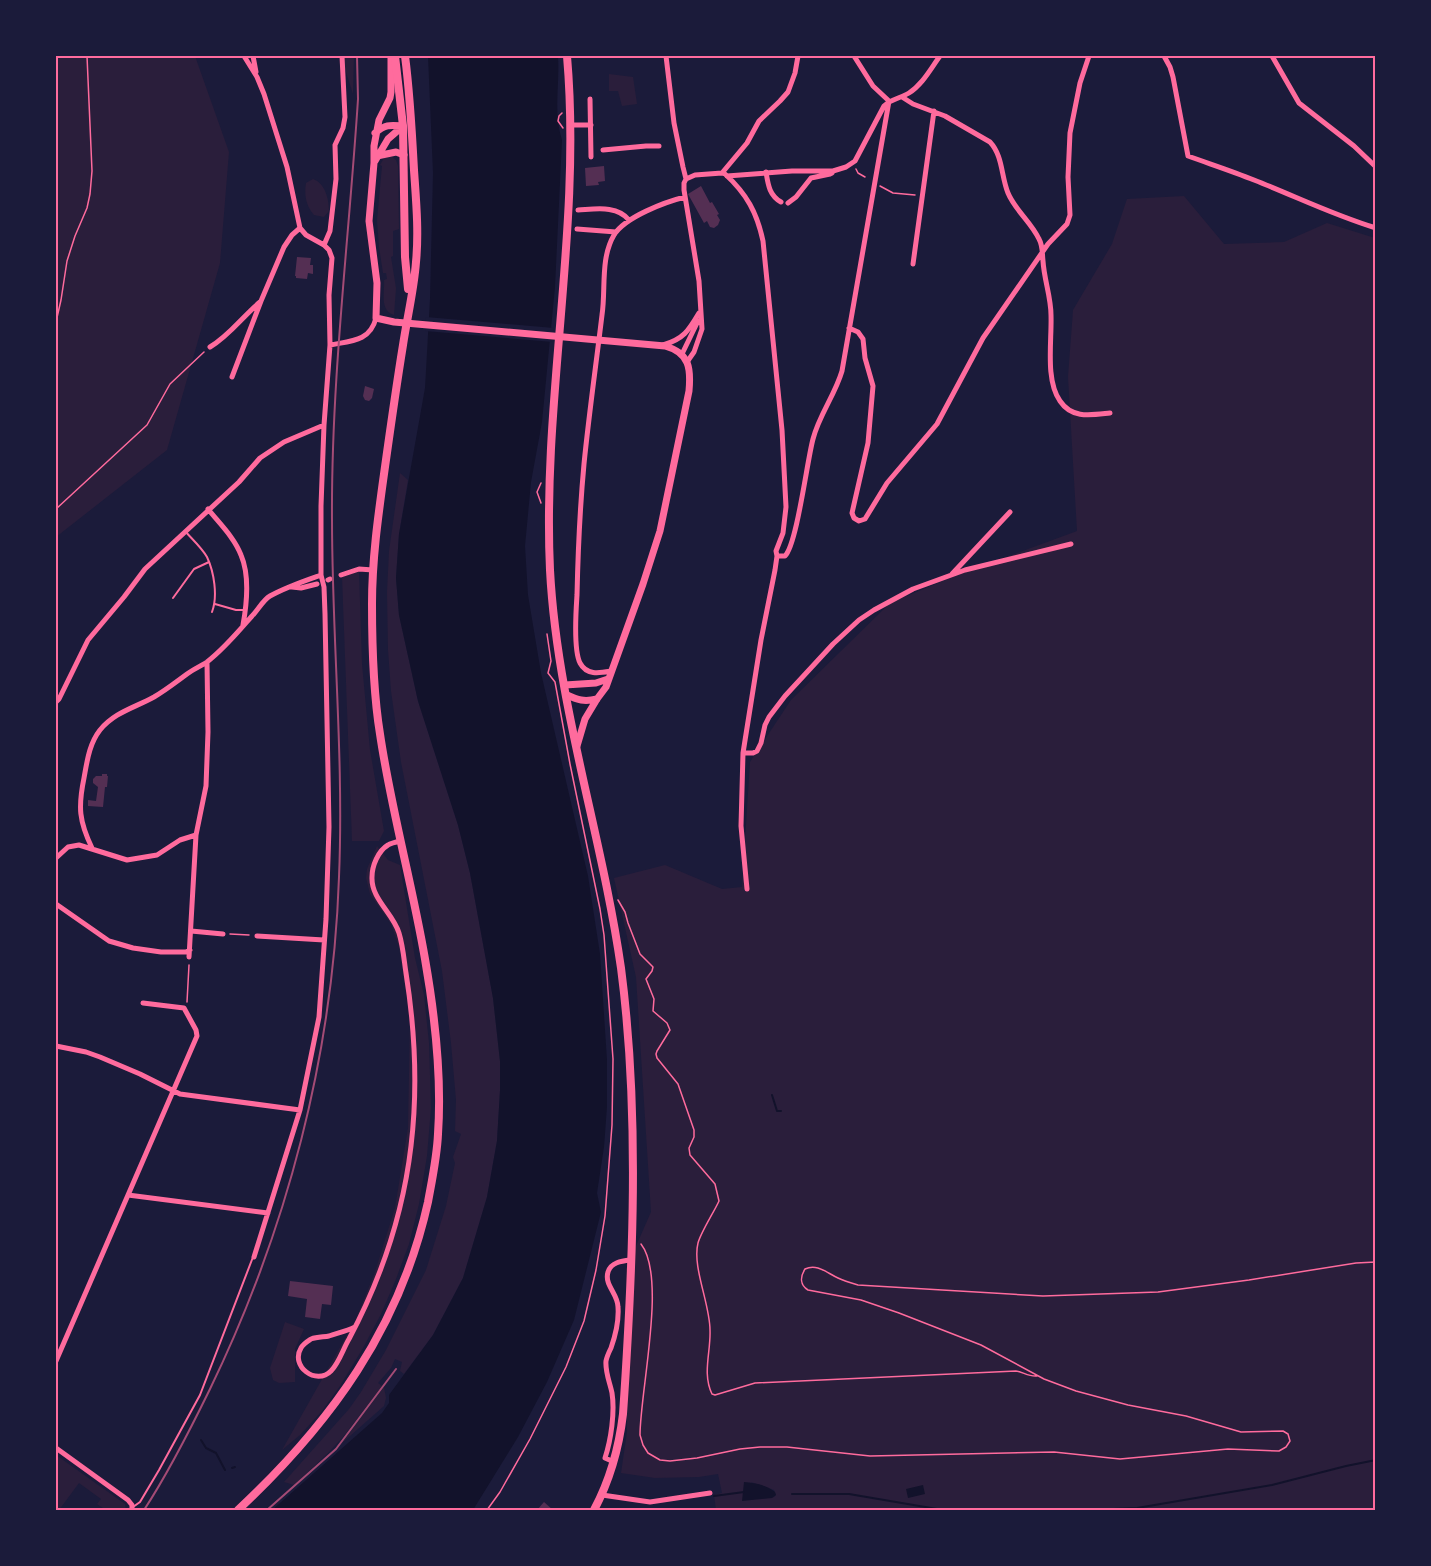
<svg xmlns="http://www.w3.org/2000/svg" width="1431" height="1566" font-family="'Sofia Sans Condensed',sans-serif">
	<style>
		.green { fill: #2a1e3b; fill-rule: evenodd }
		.water { fill: #12122b }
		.pier { fill: #1b1b3a }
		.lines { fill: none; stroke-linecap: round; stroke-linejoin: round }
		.stream { stroke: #12122b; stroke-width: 2 }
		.building { fill: #542f53 }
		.path { stroke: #ff6b9d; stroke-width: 1.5 }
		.service { stroke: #ff6b9d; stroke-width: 2 }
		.minor { stroke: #ff6b9d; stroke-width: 5 }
		.tertiary { stroke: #ff6b9d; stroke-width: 7 }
		.secondary { stroke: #ff6b9d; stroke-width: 8 }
		.primary { stroke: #ff6b9d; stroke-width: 8 }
		.rail { stroke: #a44b75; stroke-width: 2 }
		.neatline { fill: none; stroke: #ff6b9d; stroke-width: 2 }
	</style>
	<rect width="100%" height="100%" fill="#1b1b3a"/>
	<path class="green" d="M56,56H195L229,152L220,263L167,450L56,537Z
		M344,56H354L353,94L345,69Z
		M609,74L633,77L637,104L622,106L618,91H609Z
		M391,156L396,160L398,166L399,229L393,231V256L391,257L396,288L394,315C379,310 385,292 384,280L387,279L386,273H383L379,247L377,220L382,166L380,165L384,158Z
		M313,179C325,183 329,199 329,211L324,217L314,215C306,206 304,195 306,183Z
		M1184,196L1224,244L1284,242L1327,223L1375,238V1510H914L913,1509L909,1510H716L714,1495L722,1493L718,1474L699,1477L655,1478L621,1473L627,1432L626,1269L651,1212L636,977L614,878L665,865L722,889L742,887L750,762L791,700L890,603L955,576L1077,531L1068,377L1073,310L1112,244L1127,199ZM751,1482L774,1490L776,1495L774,1497L766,1498Z
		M400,473L408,480L399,534L396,578L399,615L418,701L458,825L470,873L493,998L500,1061V1091L497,1141L487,1197L463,1278L433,1335L404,1374L400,1371L402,1362L395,1359L391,1368L378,1383L382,1386L343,1437L328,1453L294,1485L284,1482L349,1409L361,1392L386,1350L426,1270L446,1206L455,1163L453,1157L461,1134L455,1131L456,1100L451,1043L442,971L401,762L391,691L388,650L387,592L389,551Z
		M359,571L362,664L370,750L384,831L379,841H352L342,577Z
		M377,846L388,860L400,865L415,958L424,995L429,1043L431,1108L427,1156L419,1204L409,1244L396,1279L381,1314L363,1348L340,1386L322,1411L300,1435L282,1450L356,1319L375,1272L395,1208L408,1128L410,1019L399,947L391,924L370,894L366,878L367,869Z
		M285,1322L304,1329L295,1349V1382L279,1383L273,1380L270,1368Z
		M384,1387L386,1398L384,1406L342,1443Z
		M56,1455L125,1504L126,1510H106L97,1504L101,1499L79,1483L59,1510H56Z"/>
	<path class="water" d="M428,56H558C560,84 553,113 562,140L555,287L542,422L531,482L525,546L528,595L541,673L588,876L600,954L607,1060V1107L604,1147L597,1193L601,1212L574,1320L547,1382L518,1437L473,1510H272L382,1413L389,1403V1395L433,1335L463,1278L487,1197L497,1141L500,1091V1061L493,998L470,873L458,825L418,701L399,615L396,578L399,534L425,388L430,299L433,173Z
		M744,1482C755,1483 767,1485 775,1492L776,1495L772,1498L742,1501Z
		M923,1485L925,1494L908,1498L906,1489Z"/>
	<path class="pier" d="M426,317L554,328L553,342L425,331Z"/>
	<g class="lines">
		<path class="stream" d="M772,1095L777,1111H781
			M201,1440L206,1448L216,1453L225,1470
			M232,1468L235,1467
			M792,1494H849L937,1509L986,1510
			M714,1496L744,1492
			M1089,1510L1137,1508L1272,1485L1346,1466L1376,1460"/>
	</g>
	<path class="building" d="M604,166L605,181L598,182L599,185L586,186L585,168Z
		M701,186L710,203L712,202L719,214L717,215L720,220L718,225L714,228L710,227L707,221L704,223L688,194Z
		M297,257L311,258L310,265H313V274L308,273L307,279L296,278V276H295Z
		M365,386L374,389L372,398L369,401L365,400L363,396Z
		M102,774H107V776H108L107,787H105L103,807L88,806V800L96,801L98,787L93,783V779L96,776H102Z
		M290,1281L333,1286L331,1305L322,1304L320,1319L305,1317L307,1299L288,1296Z
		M544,1502L553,1510H537Z"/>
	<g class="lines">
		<path class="path" d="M562,113L559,116L558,121L563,128
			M856,169L858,173L865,177
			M880,186L893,193L915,195
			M56,322L61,300L67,261L75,236L87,208L90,194L92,171L87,56
			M541,503L537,492L541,483
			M56,509L147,425L170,384L204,352
			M618,900L625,912L628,923L640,954L653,967L652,971L646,979L654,999L653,1011L667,1023L670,1030L657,1051L656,1054L657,1058L678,1084L694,1130V1137L689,1148L690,1155L715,1184L719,1201C714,1212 701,1232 698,1243C692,1267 710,1304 710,1330C711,1352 702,1373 712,1394L715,1395L755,1383L1016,1371C1023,1372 1029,1377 1037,1376
			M230,934L249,935
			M187,1002L189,965
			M641,1244C667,1277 640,1391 640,1435L643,1445L648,1453L660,1460L670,1461L697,1458L740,1449L760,1447H787L870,1456L1054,1452L1120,1459L1228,1449L1279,1451L1286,1447L1290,1441L1288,1434L1283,1431L1241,1432L1186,1416L1128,1405L1076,1391L1044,1379L981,1345L899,1313L861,1300L808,1290C800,1285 800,1277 805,1269C817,1263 827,1273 838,1278C844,1281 851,1283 858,1285L1043,1296L1158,1292L1249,1280L1356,1263L1376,1262
			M487,1510L500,1492L530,1439L566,1367L584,1321L596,1270L605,1216L612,1125L613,1059L604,935L600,909L570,764L555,682L548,673L551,661L547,634"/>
		<path class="service" d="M185,531C192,539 202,548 207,557C214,572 218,596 212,612
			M173,598L194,569L209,562
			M215,604L236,610H244
			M133,1507L140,1502L159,1470L200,1395L253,1257"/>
		<path class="minor" d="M244,56L257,77L264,94L287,167L300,228L306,235L324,245L329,250L332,258L329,295L330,345L324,425L321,506V575L324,587L325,614L329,827L326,919L319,1017L300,1110L254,1257
			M253,56L256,72
			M666,56L674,123L683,167L686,179L684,183V190L699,281L702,329L694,352L687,362
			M854,56L873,86L889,101
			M1164,56L1170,67L1173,77L1188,156C1210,164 1232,171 1254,180C1295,196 1333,215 1376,228
			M1272,56L1299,103L1354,146L1376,167
			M902,97L913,104L945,116L990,142C1003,156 1001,176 1008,193C1015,210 1031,222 1039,239C1043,246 1042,253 1043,261C1044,279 1051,297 1051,315C1052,340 1045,380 1060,401C1072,419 1091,415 1110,413
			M590,99L591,157
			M570,125H591
			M603,150L646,146H659
			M766,172C768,184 769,195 781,202
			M722,173L747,143L759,121L780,101L788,92L795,73L798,56
			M727,176L792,171H833L846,167L855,161L884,106C891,99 901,98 909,93C923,84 931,68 940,56
			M686,179L695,175L722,173L725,174C747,194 757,213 763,241L782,430L786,507L783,533L776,551L777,556L775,570L761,640L743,753L741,826L747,889
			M788,203L796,197L811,178L830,174L832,173
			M578,210C596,209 617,205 629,220
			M577,229L616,232
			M324,245L330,231L336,179L335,145L343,128L345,117L342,56
			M913,264L934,111
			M849,328L858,332L863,339L865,358L873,386L868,443L852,513L854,518L859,521L865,519L887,483L937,424L983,338L1048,244L1067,224L1070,215L1068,177L1070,133L1080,83L1089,56
			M330,345C350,341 370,342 376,318
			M663,345C684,339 689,330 699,313
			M210,347C230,335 242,317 260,302
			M682,354L698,321
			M232,377L261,301L284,247L292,235L300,228
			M208,509C219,523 234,537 241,555C250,576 247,603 243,625
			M777,556H785C797,544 807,461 813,439C819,415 835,395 842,371L889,101
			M952,574L1010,512
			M341,575L359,569L373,570
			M328,580L330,579
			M292,587L301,588L317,584
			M612,671C600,673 587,676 580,663C573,649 576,611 577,595C578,551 580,507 584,464C589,414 596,365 602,315C606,289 600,259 614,235C625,217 665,202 685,197
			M56,702L59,699L88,640L124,597L145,569L239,482L260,458L284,442L324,425
			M743,753H753L757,751L761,743L765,725L769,717L785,696L833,644L859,620L874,610L913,589L965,570L1071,544
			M92,848C79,821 78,807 84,778C87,762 89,744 100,730C115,712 134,708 154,697C166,690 176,682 187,674C194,669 201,666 207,662C224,649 238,632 252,616C258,610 263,600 270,596C286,587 304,581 321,575
			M56,858L68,847L79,845L127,860L157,855L180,840L196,835L206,786L208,732L207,662
			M56,904L109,941L133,948L161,952H186L190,950
			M191,931L223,934
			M257,936L324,940
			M189,957L196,835
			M56,1046L86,1052L100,1057L140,1074L180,1094L300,1110
			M128,1195L268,1213
			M355,1327C347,1331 338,1333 329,1336C324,1337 317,1337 311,1339C308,1341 303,1344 301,1348C290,1366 316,1386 331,1371C339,1363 343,1349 349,1339C381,1279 403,1214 411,1146C418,1088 415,1030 406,973C404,960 403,946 399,933C393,913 371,899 372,877C372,866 378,851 388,845C391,843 396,842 401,841
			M56,1361L197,1036L196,1030L184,1008L143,1003
			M56,1448L128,1500L132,1505V1510
			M614,1462L605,1458C611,1440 615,1412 612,1393C610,1383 605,1372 606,1361C607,1356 609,1352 611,1348C616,1334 619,1321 618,1307C618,1294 604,1285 608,1272C611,1262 622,1261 631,1260
			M602,1495L650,1502L710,1493"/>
		<path class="tertiary" d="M391,56V92L390,98L379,120L374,146V163L369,221L377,283L376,318L394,322L665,346C690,353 691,369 689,391L660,531L643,584L606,687L597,699L585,719L577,746
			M375,133C386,124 390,125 403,126
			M377,156L396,152L404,155
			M375,161L388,139L403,126
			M565,685L596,683L608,679
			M567,695C578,700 584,702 597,699"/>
		<path class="secondary" d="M567,56C582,227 542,398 550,570C557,705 602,835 621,968C640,1113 633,1268 623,1414C619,1448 610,1480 594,1510"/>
		<path class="primary" d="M395,56L403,126L405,257L408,289
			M238,1510C331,1423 400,1328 428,1202C432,1180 437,1157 438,1134C442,1076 435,1016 425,959C412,883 391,809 380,734C373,691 372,647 372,604C372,560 378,517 384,474C390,431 396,388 403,345C407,318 414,290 416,262C419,231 416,200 414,170C412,132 410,94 405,56"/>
		<path class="rail" d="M144,1510C169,1472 190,1430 210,1389C287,1230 333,1055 339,877C344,758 332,639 332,520C331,380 349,239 358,99L357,56
			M267,1510L336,1449L396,1369"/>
	</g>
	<rect width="1431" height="1566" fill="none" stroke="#1b1b3a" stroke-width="114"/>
	<rect x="57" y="57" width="1317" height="1452" class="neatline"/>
</svg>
